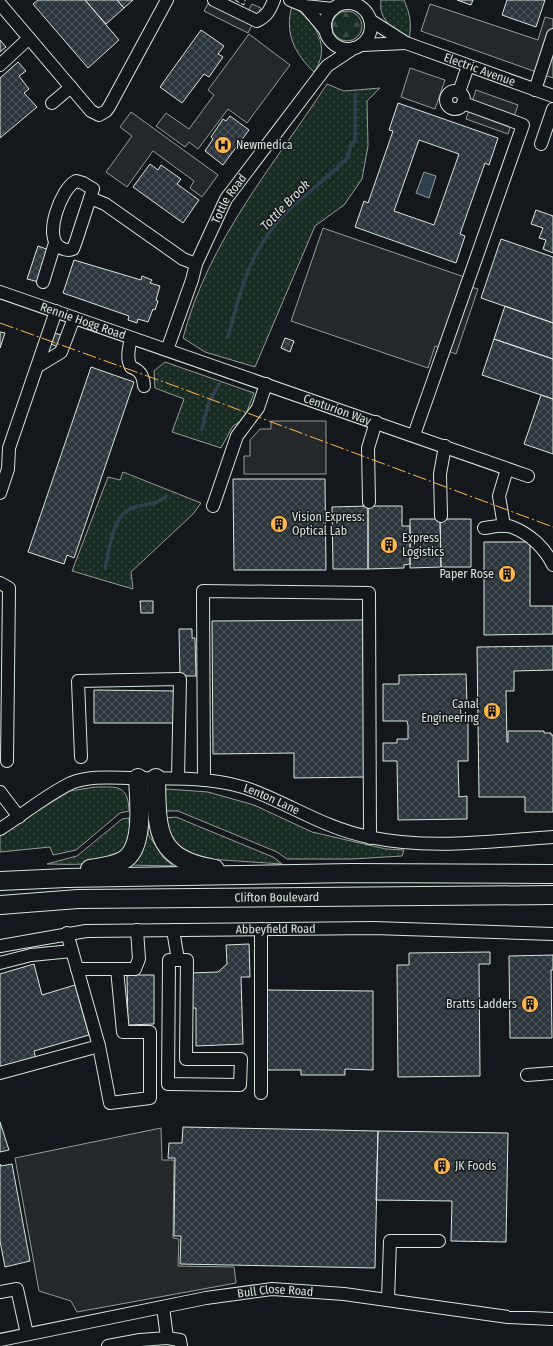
<svg xmlns="http://www.w3.org/2000/svg" width="553" height="1346" font-family="'Fira Sans Condensed',sans-serif">
	<style>
		.grass { fill: url(#grass-dots); stroke: #939e99 }
		.forest { fill: url(#forest-firs); stroke: #939e99 }
		.parking { fill: #24282b; stroke: #939e99 }
		.water { fill: #2f3f4d; stroke: #939e99 }
		.lines { fill: none; stroke-linecap: round; stroke-linejoin: round }
		.stream { stroke: #2f3f4d; stroke-width: 3.5 }
		.building { fill: url(#building-cross-hatch); stroke: #d8e6dc; fill-rule: evenodd }
		.minor-casing { stroke: #d8e6dc; stroke-width: 14 }
		.highway-casing { stroke: #d8e6dc; stroke-width: 20 }
		.minor { stroke: #14181c; stroke-width: 12 }
		.highway { stroke: #14181c; stroke-width: 18 }
		.fence { stroke: #d8e6dc; stroke-width: 1; stroke-dasharray: 5 2; stroke-linecap: butt }
		.power { stroke: #ffb74d; stroke-width: 1; stroke-dasharray: 14 3 2 3; stroke-linecap: butt }
		.labels { text-anchor: middle; dominant-baseline: central; stroke-width: 3; stroke-linejoin: round; paint-order: stroke }
		.street-label { font-size: 12px; fill: #d8e6dc; stroke: #14181c }
		.poi-label { font-size: 12px; fill: #d8e6dc; stroke: #14181c; text-anchor: start }
		.water-label { font-size: 13px; font-style: italic; fill: #d8e6dc; stroke: #14181c }
	</style>
	<defs>
		<pattern id="grass-dots" width="8" height="8" patternUnits="userSpaceOnUse"><rect width="8" height="8" fill="#1a2d24"/><path d="M2 2h.1M6 6h.1" fill="none" stroke="#3b4b43" stroke-width="1.8" stroke-linecap="round"/></pattern>
		<pattern id="forest-firs" width="22" height="20" patternUnits="userSpaceOnUse"><rect width="22" height="20" fill="#1a2d24"/><path d="M5 1l3.5 6h-7zM16 11l3.5 6h-7z" fill="#3b4b43"/></pattern>
		<pattern id="building-cross-hatch" width="8" height="8" patternUnits="userSpaceOnUse"><rect width="8" height="8" fill="#2c363c"/><path d="M0 0l8 8M0 8l8-8" fill="none" stroke="#4a5358"/></pattern>
	</defs>
	<rect width="100%" height="100%" fill="#14181c"/>
	<path class="grass" d="M381,0H404C410,13 412,25 409,39C394,30 378,20 381,0Z
		M292,6C315,21 332,47 314,72C295,54 284,33 292,6Z
		M327,84L344,91L380,88L367,101L368,146L362,179L344,205L315,226L255,367L205,352L183,338C208,241 274,165 327,84Z
		M165,362L254,393L244,419L233,426L221,448L172,432L184,399L155,388L154,371Z
		M123,472L201,503L193,514L131,572L133,589L72,571L108,477L120,480Z
		M95,787C117,787 128,784 129,811L120,813L76,850L53,855L50,847L0,852V834L70,791Z
		M167,789L208,792L254,805L312,832L386,849L404,850L402,856L352,859H287L277,852L178,811H160L162,793Z
		M176,817L273,857L282,864L193,858L172,848L165,818Z
		M129,818C129,825 131,834 129,840C117,869 73,864 47,864L77,856L122,819Z
		M148,818V834L163,857L173,866L127,865Z"/>
	<path class="forest" d="M332 26a15 15 0 1 1 30 0a15 15 0 1 1-30 0Z"/>
	<path class="parking" d="M210,0L248,11L252,4L261,8L248,33L204,11Z
		M430,4L538,40L545,17L553,19V78L421,31Z
		M249,34L290,65L247,123L228,109L198,149L189,142L185,147L156,126L166,113L189,129L214,95L208,90Z
		M410,68L445,80L435,109L401,97Z
		M476,90L518,105L508,134L466,119Z
		M131,112L218,175L202,197L190,188L194,181L153,151L127,187L106,172L132,136L120,127Z
		M323,228L473,280L471,287L478,289L456,354L435,346L428,368L291,321Z
		M271,421H326V474H244V456H250V440L260,429H271Z
		M161,1128L162,1160H174L173,1238L179,1239L178,1266L234,1267L236,1283L77,1312L71,1301L39,1291L15,1158Z"/>
	<path class="water" d="M424,172L436,176L429,198L416,193Z"/>
	<g class="lines">
		<path class="stream" d="M228,337C238,300 246,265 269,233C289,204 324,183 348,157L351,145L355,141V94
			M202,429L209,402L219,384
			M105,568C110,548 112,513 135,507C147,503 156,506 166,496"/>
	</g>
	<path class="building" d="M38,0H85L119,40L88,68L33,4Z
		M85,0H117L124,8L106,24Z
		M117,0H133L124,8Z
		M457,0H473L471,5Z
		M507,0H545L536,27L502,15Z
		M201,30L224,46L218,54L223,57L209,77L204,74L182,103L160,87Z
		M0,40L6,47L0,52Z
		M18,62L26,71L19,76L29,89L24,93L37,107L0,138V78Z
		M398,103L498,138L489,165L485,163L460,234L465,236L456,263L355,227L364,201L368,203L393,131L389,130ZM419,140L459,154L434,225L394,211Z
		M230,116L249,130L223,165L205,151L213,139L211,137L223,119L226,121Z
		M150,164L158,170L161,165L181,179L177,184L199,200L183,223L133,187Z
		M536,210L553,216V253L543,249L546,240L539,238L543,228L531,224Z
		M501,239L553,257V323L481,298Z
		M38,246L49,250L39,282L27,279Z
		M74,260L141,280L142,276L152,280L150,283L160,286L156,300L158,301L155,310L153,309L148,322L138,319L137,323L128,320L129,316L63,293Z
		M505,306L553,323V359L494,339Z
		M0,332L5,333L0,348Z
		M54,333L62,335L58,347L51,344Z
		M285,338L294,341L290,352L281,348Z
		M494,339L553,359V399L482,375Z
		M91,367L134,382L74,558L67,555L64,564L28,552Z
		M541,395L553,399V454L524,444Z
		M233,479H325L326,570H234Z
		M368,506H402V526H410V564L404,565V568L368,569Z
		M368,506V569H333L332,507Z
		M410,519H440L441,567L410,568Z
		M440,519H471V567H441Z
		M484,542H530V606H553V634L484,635Z
		M140,601H153V613H141Z
		M363,620L364,777L294,778V753L213,754L212,621Z
		M179,629H192V638H195L196,676H180Z
		M553,646V670L514,671V691H506L507,742H508V731H544V733H551V735H553V812H525V797H479L477,647Z
		M466,674L467,704H460L461,716H468V761H458L459,797L467,796V819L398,820L397,761H383V743H397V739H408V725L407,721H383V684H399V675Z
		M94,690L175,691V723H94Z
		M249,944L250,977H241L243,1044L196,1046V1008H190L189,973L218,972L227,964L226,945Z
		M490,952V964H479L480,1076L398,1077L397,965H409V953Z
		M553,955V970H551L552,1038H510L509,956Z
		M34,964L42,995L75,985L89,1035L34,1051L36,1060L0,1070V974Z
		M127,975H154V1024L128,1025Z
		M265,990L373,991V1070L345,1069V1075H301V1070H265Z
		M0,1122L9,1150L0,1152Z
		M183,1127L378,1131L375,1268L180,1264L181,1236H174L175,1158H168L169,1143H182Z
		M378,1131L508,1133L506,1242L451,1241L452,1201L376,1200Z
		M0,1164L1,1166L12,1164L30,1261L5,1267L0,1241Z"/>
	<g class="lines">
		<defs>
			<g id="minor">
				<path d="M214,0L257,21C267,16 270,10 274,0"/>
				<path d="M290,0L305,6L333,9"/>
				<circle cx="348" cy="26" r="23"/>
				<path d="M0,4L91,111L99,115L106,111L109,107L167,0"/>
				<path d="M305,6L326,31"/>
				<path id="s1" d="M370,20L406,43L553,96"/>
				<path d="M362,45L406,43"/>
				<path d="M0,65L29,38"/>
				<path d="M535,90L553,35"/>
				<circle cx="455" cy="100" r="9"/>
				<path d="M459,92L468,66"/>
				<path d="M52,103L71,87"/>
				<path d="M541,144L553,109"/>
				<path d="M76,181L83,183L93,189L76,241L73,249C69,251 65,250 61,248C42,239 61,188 76,181Z"/>
				<path d="M90,198L105,204L183,259L196,264"/>
				<path d="M43,282L55,243"/>
				<path id="s2" d="M0,292L528,476"/>
				<path d="M131,338C129,348 126,358 131,367C141,371 143,376 144,386"/>
				<path id="s3" d="M167,350L192,280L196,264L226,199L327,66L354,48"/>
				<path d="M38,366L61,352L74,318"/>
				<path d="M414,435L523,125L463,103"/>
				<path d="M0,493L8,469L9,448L56,311"/>
				<path d="M369,502L368,448L376,422"/>
				<path d="M213,506L237,436L258,408L266,384"/>
				<path d="M441,516L440,474L445,446"/>
				<path d="M504,526L499,496L507,469"/>
				<path d="M484,528C492,527 504,524 512,527C530,534 545,548 553,565"/>
				<path d="M0,583L9,588L7,761"/>
				<path d="M81,757L78,681L180,679L178,778"/>
				<path d="M204,780L203,591L369,593L370,838"/>
				<path d="M0,792L19,817"/>
				<path id="s4" d="M0,829C24,814 46,795 71,783C91,775 114,778 134,778C174,779 216,776 254,791C293,806 327,829 369,837C429,850 492,841 553,837"/>
				<path d="M173,930L178,960"/>
				<path d="M67,933L99,1046L110,1103L150,1098V1032H123L117,969"/>
				<path id="s5" d="M0,946L86,931L374,928L553,934"/>
				<path d="M169,960H187L186,1059H241L240,1085L168,1084Z"/>
				<path d="M0,963L31,955L72,951"/>
				<path d="M77,969H135L139,959L137,930"/>
				<path d="M0,1073L99,1046"/>
				<path d="M527,1075L553,1073"/>
				<path d="M261,1093V929"/>
				<path d="M0,1292L17,1289L27,1334"/>
				<path d="M388,1300L390,1241H439"/>
				<path d="M167,1338L180,1340L181,1346"/>
				<path id="s6" d="M0,1340L206,1298L272,1289L344,1294L508,1317L553,1319"/>
				<path d="M108,1346L140,1340L167,1338L163,1307"/>
			</g>
			<g id="highway">
				<path d="M156,778C157,831 155,859 215,869"/>
				<path d="M90,869C123,864 136,861 139,825C140,809 139,794 138,778"/>
				<path d="M0,881L66,878L351,873L553,874"/>
				<path id="s7" d="M0,905L78,899L553,895"/>
			</g>
		</defs>
		<use href="#minor" class="minor-casing"/>
		<use href="#highway" class="highway-casing"/>
		<use href="#minor" class="minor"/>
		<use href="#highway" class="highway"/>
		<path class="fence" d="M235,0L244,5L245,0"/>
		<path class="power" d="M0,323L175,386L553,527"/>
	</g>
	<defs>
		<symbol id="hospital-disc" viewBox="-11 -11 22 22"><circle r="9.5" fill="#ffb74d" stroke="#14181c"/><path d="M-5-5h3v3.5h4V-5h3V5h-3V1.5h-4V5h-3Z" fill="#111"/></symbol>
		<symbol id="building-disc" viewBox="-11 -11 22 22"><circle r="9.5" fill="#ffb74d" stroke="#14181c"/><path d="M-4-6H4V6H1V3H-1V6H-4ZM-2.5-4.3h1.7v1.8h-1.7ZM.8-4.3h1.7v1.8H.8ZM-2.5-1h1.7V.8h-1.7ZM.8-1h1.7V.8H.8Z" fill="#111"/></symbol>
	</defs>
	<g fill-rule="evenodd">
		<use href="#hospital-disc" x="213" y="135" width="20" height="20"/>
		<use href="#building-disc" x="269" y="514" width="20" height="20"/>
		<use href="#building-disc" x="379" y="535" width="20" height="20"/>
		<use href="#building-disc" x="497" y="564" width="20" height="20"/>
		<use href="#building-disc" x="482" y="701" width="20" height="20"/>
		<use href="#building-disc" x="520" y="994" width="20" height="20"/>
		<use href="#building-disc" x="432" y="1156" width="20" height="20"/>
	</g>
	<g class="labels">
		<g class="street-label">
			<text stroke="none"><textPath href="#s1" startOffset="121">Electric Avenue</textPath></text>
			<text stroke="none"><textPath href="#s3" startOffset="164">Tottle Road</textPath></text>
			<text stroke="none"><textPath href="#s2" startOffset="88">Rennie Hogg Road</textPath></text>
			<text stroke="none"><textPath href="#s2" startOffset="357">Centurion Way</textPath></text>
			<text stroke="none"><textPath href="#s4" startOffset="289">Lenton Lane</textPath></text>
			<text stroke="none"><textPath href="#s7" startOffset="277">Clifton Boulevard</textPath></text>
			<text stroke="none"><textPath href="#s5" startOffset="277">Abbeyfield Road</textPath></text>
			<text stroke="none"><textPath href="#s6" startOffset="280">Bull Close Road</textPath></text>
		</g>
		<g class="poi-label">
			<text x="236" y="145">Newmedica</text>
			<text x="292" y="517">Vision Express:<tspan x="292" dy="14">Optical Lab</tspan></text>
			<text x="402" y="538">Express<tspan x="402" dy="14">Logistics</tspan></text>
			<text x="494" y="574" text-anchor="end">Paper Rose</text>
			<text x="479" y="704" text-anchor="end">Canal<tspan x="479" dy="14">Engineering</tspan></text>
			<text x="517" y="1004" text-anchor="end">Bratts Ladders</text>
			<text x="455" y="1166">JK Foods</text>
		</g>
		<g class="water-label">
			<text transform="translate(285 205) rotate(-46)">Tottle Brook</text>
		</g>
	</g>
</svg>
